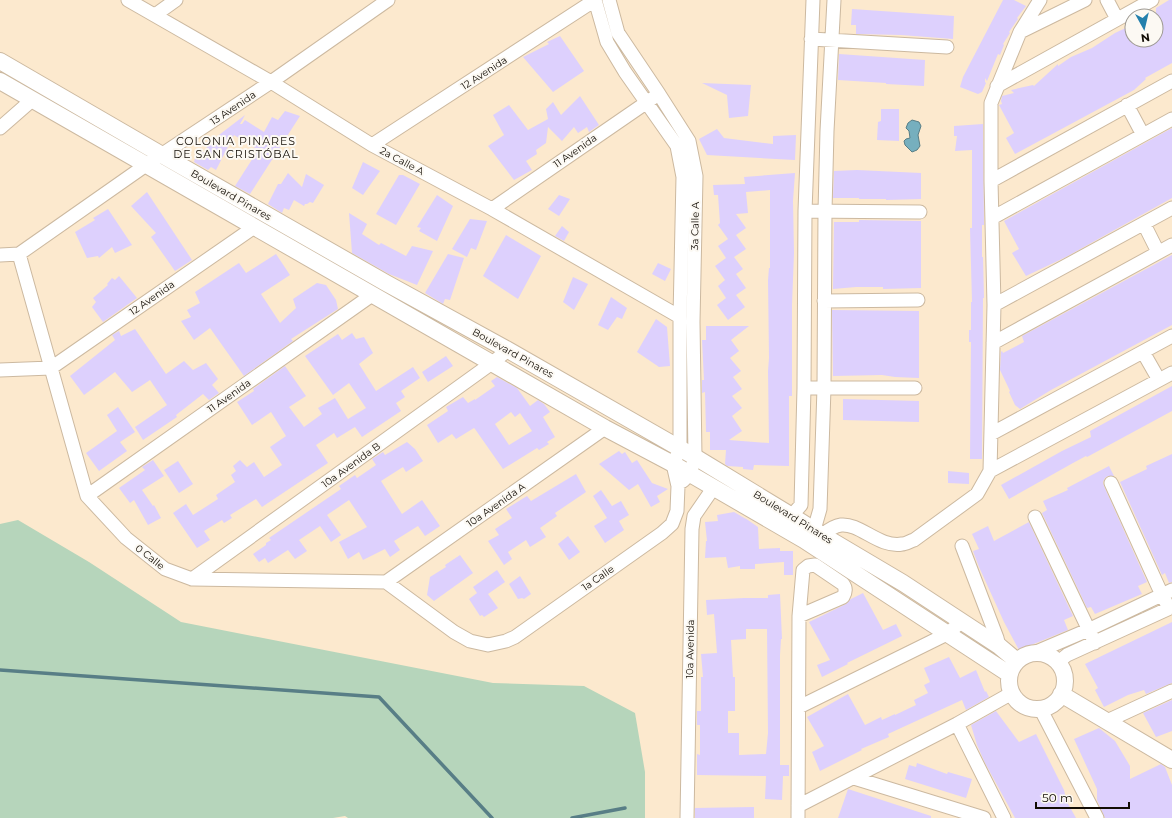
<svg xmlns="http://www.w3.org/2000/svg" width="1172" height="818" font-family="Montserrat,sans-serif">
	<style>
		.green { fill: #b6d5bb }
		.water { fill: #76afbe; stroke: #587e86 }
		.lines { fill: none; stroke-linecap: round; stroke-linejoin: round }
		.stream { stroke: #587e86; stroke-width: 3.5 }
		.building { fill: #ddd0fd; fill-rule: evenodd }
		.minor-casing { stroke: #ccb9a0; stroke-width: 15 }
		.tertiary-casing { stroke: #ccb9a0; stroke-width: 18 }
		.minor { stroke: #fff; stroke-width: 13 }
		.tertiary { stroke: #fff; stroke-width: 16 }
		.labels { text-anchor: middle; dominant-baseline: central; stroke-width: 4; stroke-linejoin: round; paint-order: stroke }
		.street-label { font-size: 10px; fill: #120c04; stroke: #fcf9f3 }
		.neighbourhood-label { font-size: 11px; letter-spacing: 1px; fill: #120c04; stroke: #fcf9f3 }
	</style>
	<rect width="100%" height="100%" fill="#fce9ce"/>
	<path class="green" d="M18,520L89,562L181,622L493,683L584,686L635,713L645,772V818H348L345,816L333,818H0V524Z"/>
	<path class="water" d="M912,120L919,122L921,126L918,135L920,146L917,150L912,152L905,145L904,141L906,139L910,138L909,131L906,128L908,123Z"/>
	<g class="lines">
		<path class="stream" d="M0,670L379,697L492,818
			M572,818L625,808"/>
	</g>
	<path class="building" d="M1003,0H1014L1026,6L1017,18L1018,19L1009,32L1010,33L1003,44L1004,45L1000,55L998,54L987,81L985,78V82L986,83L982,92L978,94L960,87L963,77Z
		M1169,0H1172V63L1145,78L1146,79L1134,90L1015,154L1006,138L1014,133L999,105L1002,104L1001,101L1002,96L1014,93L1011,90L1033,85L1034,86L1058,64V66L1071,57L1092,48L1115,33L1132,25V40H1156V8Z
		M852,9L954,16L953,39L901,35L856,34V25H851Z
		M560,36L584,71L553,92L523,57L549,44L547,42Z
		M839,54L925,60L924,86L886,84V83L838,80Z
		M702,83L751,85L748,116L729,118L727,95Z
		M580,96L599,125L589,132L587,127L578,133L574,127L562,141L548,127L546,143L536,150L537,154L526,161L532,170L514,180L488,146L504,135L493,115L509,105L528,130L548,119L546,109L553,102L561,115Z
		M881,109H899V141L877,140L878,122L881,121Z
		M285,111L300,116L250,194L235,186L258,150L234,135L216,170L211,167L208,170L194,162L197,152H204L209,144L211,145L215,138L245,115L240,124H242L245,120L264,132L272,117L278,120Z
		M983,124L984,225H982V257H983L984,298H983L982,459H970L971,342H969V330H971V302H972L970,228H972V150L955,151L957,136H954V126Z
		M1172,128V198L1066,257L1026,276L1012,253L1019,249L1004,221Z
		M717,129L724,138L773,144V136L796,135L795,160L707,155L699,139Z
		M363,162L380,171L363,195L352,188Z
		M857,170L921,173V199L886,200V199H859V198H833L834,171Z
		M288,173L302,187L306,174L324,185L313,203L310,202L307,204H305L304,206L294,200L289,210L284,208L282,213L268,204L278,184H281Z
		M795,173L793,201L794,253L792,305V396H789V466L754,465L753,470L743,469V467L727,466L725,464L726,450H710V432H706L705,392L702,393V380H704L702,340H706V326H749L731,340L739,351L730,358L741,371L733,377L742,389L732,396L742,408L732,416L742,431L729,440L769,443L768,371L769,358L768,280L769,268H770V190L746,192L748,213L736,214L746,228L736,235L746,249L734,257L743,269L736,274L746,288L736,295L745,307L728,320L717,305L726,298L718,286L725,280L715,266L726,258L718,246L728,239L718,225L720,223L718,195H714L713,185L745,184L744,177Z
		M399,175H403L420,184L396,225L376,214Z
		M147,192L192,260L175,271L151,237L156,233L131,206Z
		M437,195L453,206L437,241L419,231L421,228L417,227Z
		M559,195L570,199L559,216L548,209Z
		M108,209L132,245L115,253L112,247L99,258L98,256L87,258L75,232L95,220L93,218Z
		M349,213L367,224L362,234L379,245L381,243L406,256L412,246L433,251L417,285L389,274L352,253Z
		M470,219L487,221L476,250L471,248L467,257L452,249Z
		M859,220L921,221V288L883,289V287H856L833,289L834,222H859Z
		M562,226L569,232L564,241L555,236Z
		M506,235L541,256L518,299L483,276Z
		M276,254L290,275L261,294L280,323L296,308L293,299L317,283L326,285L336,300L338,309L291,339L293,341L244,376L210,328L194,340L181,321L191,317L187,310L200,303L195,292L239,263L246,273Z
		M448,254L464,258L450,300L445,299L443,304L425,293Z
		M1172,255V325L1051,390L1020,409L1015,405L1009,392L1010,391L1000,370L1001,352L1002,351L1003,353L1024,342L1022,336Z
		M658,263L671,269L665,281L652,274Z
		M119,276L137,298L103,322L92,307L96,302L93,298L108,285L107,284L112,278L115,280Z
		M573,277L588,284L574,310L563,302Z
		M611,297L627,308L622,319L617,317L608,330L598,325Z
		M832,310L919,311V378L895,377L882,375L833,376Z
		M656,319L667,327L670,366L659,367L637,352Z
		M135,329L166,374L184,361L193,370L206,363L218,379L212,385L219,393L209,400L203,394L176,415L177,417L143,440L135,427L167,405L150,380L132,392L115,372L84,395L70,376L115,340L112,335L119,331L121,336Z
		M352,333L356,339L364,337L373,353L359,364L376,391L413,367L420,378L401,391L405,397L396,403L401,411L362,437L355,427L337,438L334,433L316,445L328,463L262,507L256,499L230,515L232,518L224,523L222,520L204,531L210,540L197,548L173,513L186,504L193,515L218,499L216,495L235,482L231,475L236,471L233,466L240,460L247,467L254,462L264,477L282,465L270,447L286,436L271,412L252,425L237,402L254,391L253,389L285,366L306,396L289,407L304,427L322,414L318,408L335,398L348,419L366,408L349,383L333,395L305,356L338,334L342,340Z
		M446,356L453,366L428,382L422,372Z
		M497,377L517,388L530,406L538,400L544,404L550,412L543,417L555,437L547,442L549,444L539,450L537,448L503,469L475,429L474,428L456,439L452,434L438,443L427,425L448,411L446,407L463,397L468,403L475,399V400L495,386L491,381ZM511,412L515,417L520,413L532,431L509,445L495,424Z
		M1172,386V411L1087,457L1086,456L1073,463L1009,499L1001,485L1062,451L1091,437L1090,431Z
		M843,399L919,401V422L843,420Z
		M118,407L135,432L120,442L127,451L99,471L86,453L117,431L107,415Z
		M407,442L415,449L423,461L406,472L403,467L381,481L402,514L422,500L440,526L425,536L418,526L394,541L400,550L390,557L385,549L363,560L359,552L348,559L339,542L367,527L349,500L327,515L341,535L331,542L320,526L299,540L307,551L295,559L288,550L268,563L265,558L259,562L253,554L266,545V543L271,540L269,538L341,489L339,486L355,475L357,478L376,465L372,459L383,452L385,455Z
		M619,451L622,454L625,452L632,463L637,460L652,483L668,489L657,496L660,502L651,507L638,484L629,490L599,464Z
		M1172,454V582L1169,583L1165,573L1162,575L1120,482L1147,469L1146,466Z
		M153,460L164,476L142,490L153,506L154,505L161,518L148,525L134,500L130,503L119,488L145,470L142,467Z
		M178,461L193,484L179,493L164,470Z
		M1109,466L1114,476H1108L1105,478L1103,482L1104,486L1147,582L1138,586L1142,594L1095,614L1091,607L1087,608L1042,513L1047,510L1043,501L1068,490L1067,488Z
		M948,471L969,473V484L948,483Z
		M576,474L586,492L555,513L557,516L540,528L546,537L530,547L526,540L508,552L512,559L504,565L488,541L499,535L495,529L512,518L506,509L527,496L531,501Z
		M601,490L612,506L621,501L629,515L619,521L624,530L605,543L594,526L607,518L593,496Z
		M734,512L746,519L745,518L758,527L759,549L780,548V551H793V575H784V562L755,564V569H740V566L728,568L726,557L705,558L706,541H707L705,522L718,521L717,515Z
		M1028,520L1073,616L1064,620L1068,630L1019,650L1004,622L979,567L973,551L979,549L972,534L988,526L994,541L1029,522Z
		M568,536L580,552L569,560L558,544Z
		M460,555L473,573L434,601L427,595L430,577L446,567L445,565Z
		M497,570L505,582L488,594L498,608L484,617L482,615L480,616L469,599L477,593L473,587Z
		M520,576L531,594L524,599L522,598L518,599L509,584Z
		M863,593L883,630L896,624L902,636L847,663L848,664L822,677L817,665L830,660L809,622L846,604L851,599Z
		M780,594L782,639H781L780,655V765H789V776H783L782,800L765,799L766,776L697,775V754L700,755V725H697V711H701V677H703L701,654L717,653L714,614L707,615L706,600L744,598H768V595ZM746,629H767L768,733L766,754L739,755V733H728V711H735V677H733L731,640L746,639Z
		M1172,622V683L1146,694L1144,690L1128,695L1104,707L1095,690L1098,688L1085,664Z
		M949,657L960,678L976,670L985,692L986,691L989,697L966,710L962,700L901,728L888,734L889,737L861,749L862,750L820,771L812,752L824,746L807,717L848,694L865,725L881,717L882,720L895,714V715L916,705L914,700L928,693L924,685L930,682L924,668Z
		M1172,700V731L1156,737L1143,713Z
		M996,711L1019,742L1036,734L1064,790L1067,802L1076,818H1015L985,763L977,745L971,725Z
		M1099,728L1115,741L1130,766V779L1161,764L1165,767L1172,785V818H1105L1097,800V789L1074,739Z
		M917,763L947,774L948,772L972,779L966,798L905,779L909,765L916,767Z
		M848,789L931,816V818H838Z
		M754,807V818H695V808Z"/>
	<g class="lines">
		<defs>
			<path id="minor" d="M128,0L271,82L372,145L492,209L680,317
				M609,0L618,33L659,94L689,141L696,176L693,322L695,457L690,474L683,481
				M1107,0L1117,19
				M155,15L176,0
				M1020,32L1085,0
				M811,39L947,47
				M997,86L1152,0
				M1127,105L1143,135
				M0,128L32,100
				M372,145L595,0
				M991,181L1172,81
				M492,209L653,98
				M805,211L920,212
				M992,218L1172,119
				M1144,224L1158,252
				M19,254L87,496L126,538L165,569L192,579L386,582L454,632L470,641L488,645L506,641L515,637L662,533L672,524L677,511L678,486L673,464L680,449V317L683,177L677,146L625,72L607,42L595,0
				M19,254L146,165L271,82L388,0
				M0,255L19,254
				M824,301L918,300
				M994,305L1172,208
				M993,343L1172,245
				M1143,352L1159,380
				M0,370L51,368L253,228
				M804,388H915
				M991,434L1172,336
				M990,471L1172,373
				M1111,483L1162,595L1169,608
				M87,496L372,295
				M1035,517L1095,643
				M786,522L801,505L804,388L805,211L813,0
				M808,536L814,530L820,509L824,388L825,211L827,131L834,0
				M820,542L822,535C827,531 834,526 841,525C860,523 879,548 902,544C906,544 910,541 914,540L977,494L990,471L994,305L991,181V103L1020,32L1040,0
				M962,546L997,638L999,646
				M192,579L492,363L508,350
				M386,582L605,428
				M1034,653L1088,630L1172,590
				M1060,665L1062,659L1067,655L1172,607
				M799,707L947,634L961,622
				M1040,708L1097,818
				M1107,721L1172,691
				M957,724L1004,818
				M854,778L984,818
				M798,806L957,724L1012,693
				M687,818L692,529L694,516L714,487
				M798,818L799,616L803,570L808,566L815,565L843,584C846,588 846,592 843,597L799,616"/>
			<path id="tertiary" d="M0,61L162,155L386,283L508,350L695,457L792,516L822,535L903,583L999,646L1017,661
				M0,81L605,428L673,464L804,540L1009,674
				M1009 681a28 28 0 1 1 56 0a28 28 0 1 1-56 0Z
				M1061,694L1172,760"/>
		</defs>
		<use href="#minor" class="minor-casing"/>
		<use href="#tertiary" class="tertiary-casing"/>
		<use href="#minor" class="minor"/>
		<use href="#tertiary" class="tertiary"/>
	</g>
	<g class="labels">
		<g class="street-label">
			<text transform="translate(484 73) rotate(-33)">12 Avenida</text>
			<text transform="translate(233 108) rotate(-34)">13 Avenida</text>
			<text transform="translate(575 151) rotate(-35)">11 Avenida</text>
			<text transform="translate(402 161) rotate(28)">2a Calle A</text>
			<text transform="translate(231 195) rotate(30)">Boulevard Pinares</text>
			<text transform="translate(695 226) rotate(-89)">3a Calle A</text>
			<text transform="translate(152 298) rotate(-35)">12 Avenida</text>
			<text transform="translate(513 353) rotate(29)">Boulevard Pinares</text>
			<text transform="translate(229 396) rotate(-35)">11 Avenida</text>
			<text transform="translate(351 465) rotate(-36)">10a Avenida B</text>
			<text transform="translate(496 505) rotate(-35)">10a Avenida A</text>
			<text transform="translate(793 517) rotate(32)">Boulevard Pinares</text>
			<text transform="translate(150 557) rotate(38)">0 Calle</text>
			<text transform="translate(598 578) rotate(-35)">1a Calle</text>
			<text transform="translate(690 649) rotate(-89)">10a Avenida</text>
		</g>
		<g class="neighbourhood-label">
			<text x="236" y="141">COLONIA PINARES<tspan x="236" dy="13">DE SAN CRISTÓBAL</tspan></text>
		</g>
	</g>
	<g transform="translate(1144 28) rotate(172)"><circle r="19" fill="#fcf9f3" stroke="#9e9a93"/>
	<path d="M0-3L7 15L0 10L-7 15Z" fill="#2380ad"/>
	<text y="-6" font-size="11" font-weight="bold" text-anchor="middle" fill="#120c04">N</text>
	</g>
	<path d="M1036 802v6h93v-6" fill="none" stroke="#120c04" stroke-width="2"/>
	<text x="1042" y="802" font-size="12" fill="#120c04" stroke="#fcf9f3" stroke-width="3" paint-order="stroke">50 m</text>
</svg>
